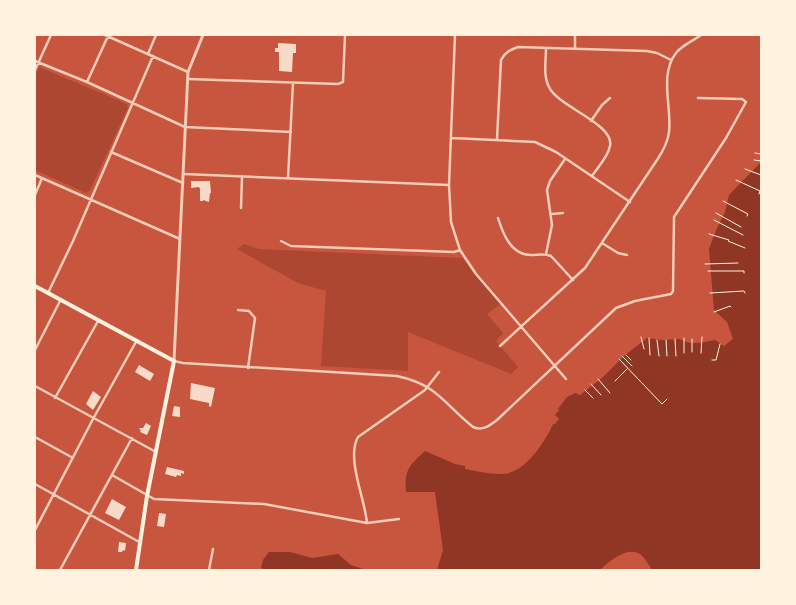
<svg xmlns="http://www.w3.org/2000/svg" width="796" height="605" font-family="Manrope,sans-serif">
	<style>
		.green { fill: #ae4732 }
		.water { fill: #8f3625 }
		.building { fill: #f7dbc8 }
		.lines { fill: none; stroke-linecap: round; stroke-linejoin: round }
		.path { stroke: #fff3e0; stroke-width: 1 }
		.minor { stroke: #f1ccb7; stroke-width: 2.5 }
		.tertiary { stroke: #f1ccb7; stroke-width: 3 }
		.primary { stroke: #fff3e0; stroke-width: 4 }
	</style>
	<rect width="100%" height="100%" fill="#c8553d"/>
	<path class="green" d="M39,67L127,104L128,108L90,190L86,193L35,170V77Z
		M244,244L259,249L462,258L500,304L487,314L503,333L496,341L518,367L511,374L408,332V371L321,366L326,291L298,283L237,249Z"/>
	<path class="water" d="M761,162V570H652C649,565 644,557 640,554C626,546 609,562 600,570H437L443,550L435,492H406C404,470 409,466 425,451L455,464L465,466V469C476,471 489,474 499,474C524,476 545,442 553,424H555L559,419L555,415L559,410L558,409L567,397L575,393L580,395L602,378L624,356L647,338L662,340L680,339C690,346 703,342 715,340L724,346L733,339L727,322L714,310L709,249L717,228L725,212L729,195Z
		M269,552H290L312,558L338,554L351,565L366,570H266L261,568L263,560Z"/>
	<path class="building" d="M278,43L296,44V53H293L292,72L279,71V52H275V48H278Z
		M191,181H210L211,193H210L209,202L203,200V201H200V189L199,187L191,188Z
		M139,365L154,374L150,381L135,372Z
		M191,383L215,388L211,407L209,406V403L190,399Z
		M93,391L101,397L93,410L86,404Z
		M174,406L180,407V417L172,416Z
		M146,423L151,426L147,435L140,432L141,430L139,429L140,428H143Z
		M167,467L184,471V474L181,473V476L177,475L176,477L165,474Z
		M112,499L126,507L119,520L105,513Z
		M159,513L166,514L164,527L157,526Z
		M119,542L126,543L125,551L123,550L122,552H118Z"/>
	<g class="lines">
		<path class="path" d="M755,153L761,154
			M754,160L761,161
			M745,169L761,175
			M736,180L760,191L759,194
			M723,201L748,214L747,216
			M716,213L741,227
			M714,220L743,235
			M709,234L729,240L728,241L745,248
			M705,264L738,263
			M708,271H744V273
			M710,293L744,291L745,293
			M714,312L730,306L731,307
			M641,337L644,349
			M649,338L650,355
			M675,339L676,356
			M692,339V352
			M657,340L659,356
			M666,340L667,356
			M684,353V338
			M701,353L702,337
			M626,355L631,360
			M622,356L632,366
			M619,359L662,404L667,399
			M712,360H716L720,344
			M598,379L610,393
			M615,381L627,369
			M591,384L601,395
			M585,390L593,398"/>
		<path class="minor" d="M105,35L188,72
			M455,35L449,185L451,222L460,250L476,274L566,379
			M575,35V48
			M546,48C546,61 543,76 549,87C558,107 615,124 610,146C608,157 598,167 592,176
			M148,54L156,35
			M35,61L87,82L185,127L291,132
			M35,70L51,35
			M188,79L338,84L343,82L345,35
			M87,82L108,36
			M591,121L602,105L610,98
			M452,138L535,142L556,152L630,202
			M497,139L501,60C505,52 510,50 518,47L647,51L657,53L671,60
			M111,152L183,183
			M184,174L449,185
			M35,175L180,239
			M288,178L293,83
			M35,195L42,178
			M241,208L242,176
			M552,214L563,213
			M498,218C503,234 511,255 531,255C538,255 544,253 551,256L573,280
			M281,241L291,246L454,252L460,250
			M602,243L618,253L627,255
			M546,254L552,225L547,190L550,181L565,159
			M48,293L73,241L153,56
			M238,310L249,311L255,318L248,368
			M500,346L585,268L657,160C663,151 668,142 669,132C672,107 659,75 676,53C682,45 693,41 701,35
			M35,350L60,301
			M174,361L183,363L397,376C438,385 443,403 473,427C483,431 489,426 497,420L616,308L635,301L671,294L673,291L674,217L726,138L746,102L742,99L698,98
			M35,386L156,452
			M55,398L98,321
			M35,437L73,458
			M112,475L154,499L264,504L367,523L399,519
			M35,484L141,543
			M367,523C365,499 346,458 358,437L425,390L439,372
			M35,530L93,419L137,340
			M60,570L132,438
			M209,570L213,549"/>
		<path class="tertiary" d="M174,361L188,72L203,35"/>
		<path class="primary" d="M35,286L174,361L147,496L136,570"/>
	</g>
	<rect width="796" height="605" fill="none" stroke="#fff3e0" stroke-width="72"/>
</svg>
